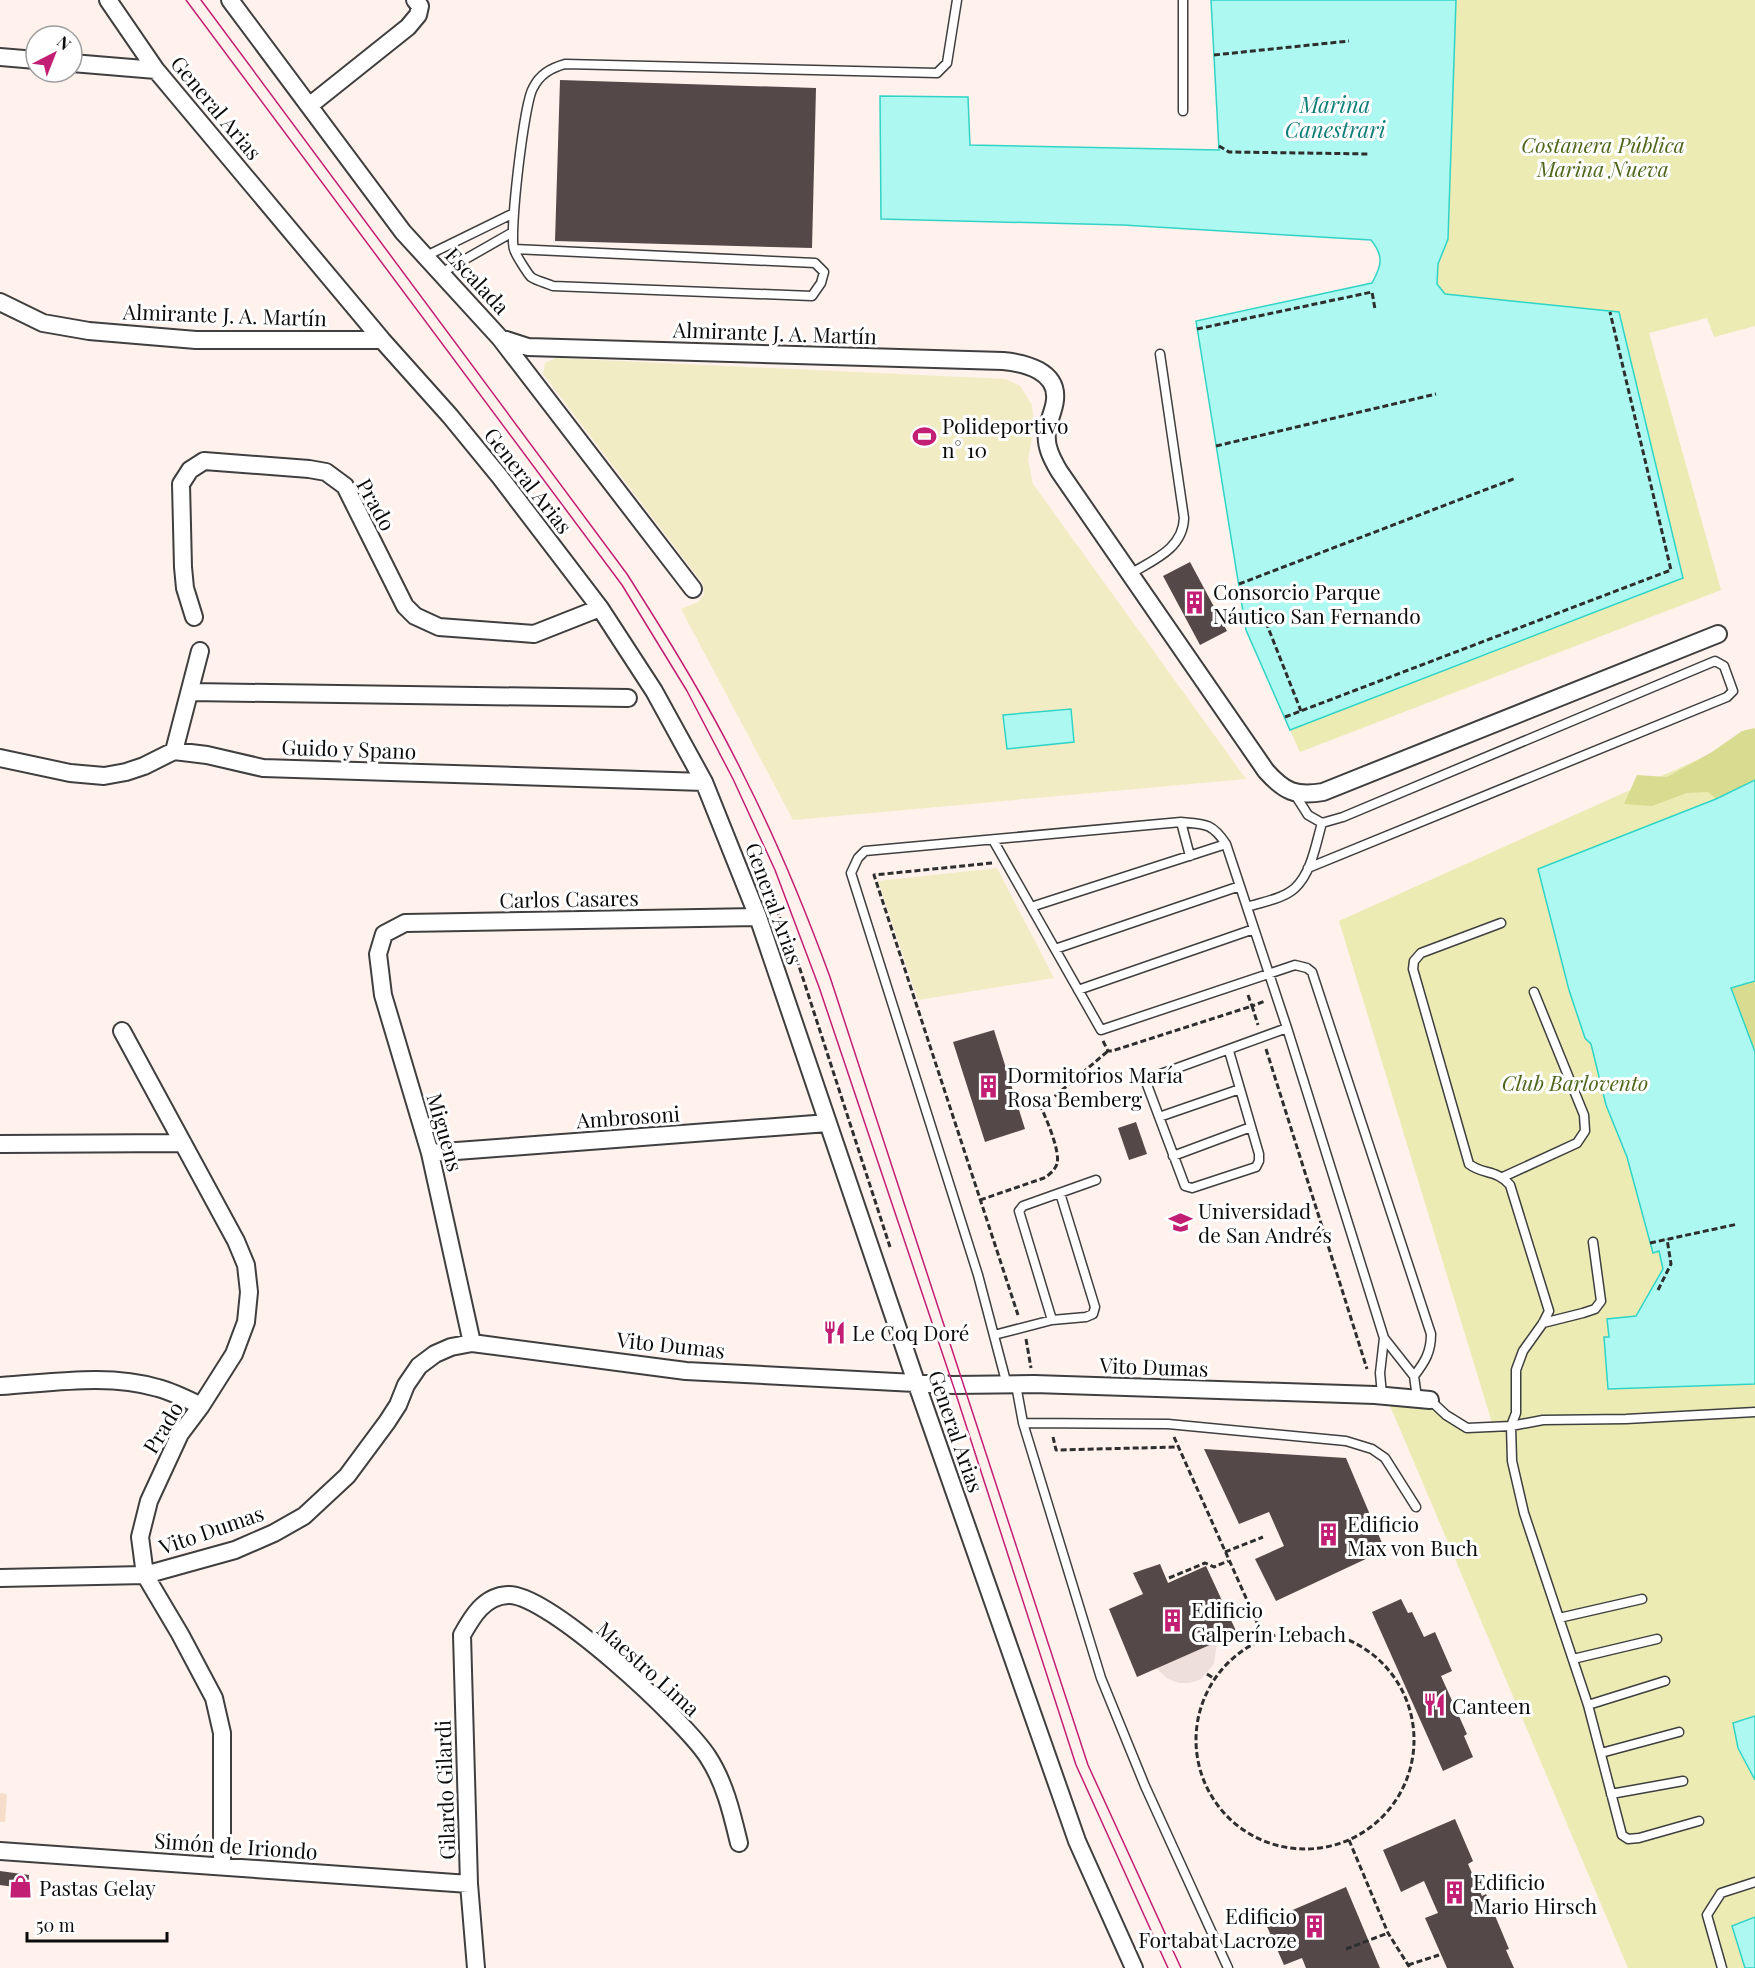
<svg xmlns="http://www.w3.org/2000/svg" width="1755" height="1968" font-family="'Playfair Display',serif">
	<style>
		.farmland { fill: #f6ddca }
		.green { fill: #ebebb3 }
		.forest { fill: #d7dc91 }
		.pitch { fill: #f2ecc5 }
		.plaza { fill: #eedfda }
		.water { fill: #adf9f1; stroke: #30d4c6; stroke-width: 1.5 }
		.building { fill: #554849 }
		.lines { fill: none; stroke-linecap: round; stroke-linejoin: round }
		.lane-casing { stroke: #3f3f3f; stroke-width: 11 }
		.street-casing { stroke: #3f3f3f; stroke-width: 20 }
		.path { stroke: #2e2e2e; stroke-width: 3; stroke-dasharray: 6 3; stroke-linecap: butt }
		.lane { stroke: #fff; stroke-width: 8 }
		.street { stroke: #fff; stroke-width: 16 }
		.tram { stroke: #c21e74; stroke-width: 1.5 }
		.labels { text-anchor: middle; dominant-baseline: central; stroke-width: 6; stroke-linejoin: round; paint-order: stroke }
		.street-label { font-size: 21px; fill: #0c0c0c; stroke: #fff }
		.park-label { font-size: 21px; font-style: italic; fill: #4e661a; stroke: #fff }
		.poi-label { font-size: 21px; fill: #0c0c0c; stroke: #fff; text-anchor: start }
		.water-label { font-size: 22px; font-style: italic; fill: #107e7a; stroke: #fff }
	</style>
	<rect width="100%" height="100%" fill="#fff1eb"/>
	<path class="farmland" d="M0,1793L7,1794L5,1822H0Z"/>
	<path class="green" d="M1456,0H1755V326L1714,337L1707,318L1649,333L1721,590L1300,752L1290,730L1683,578L1619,312L1445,294L1437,284L1438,264L1448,239Z
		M1755,734V981L1732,988L1755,1052V1917L1732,1926L1745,1968H1628L1386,1396L1430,1400L1467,1428L1493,1426L1339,921Z"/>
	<path class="forest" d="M1755,728V780L1716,799L1708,792L1687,793L1652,806L1624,804L1637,775L1667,777L1712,752L1742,731Z
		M1755,981V1052L1731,988Z"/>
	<path class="pitch" d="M556,358L1006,379L1020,386L1032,405L1034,426L1028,460L1033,484L1246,779L793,820L681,609L698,602L704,594L703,584L543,374L545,363Z
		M997,868L1054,978L918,1000L878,881Z"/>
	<path class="plaza" d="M1217,1642L1214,1664L1200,1680L1189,1683H1179L1168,1679L1156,1668Z"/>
	<path class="water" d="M1211,0H1456L1448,239L1438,264L1437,284L1445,294L1619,312L1683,578L1290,730L1246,630L1196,321L1372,283C1382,265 1384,256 1371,240L1123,225L881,219L880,96L968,97L970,145L1219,150Z
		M1071,709L1074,742L1007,749L1003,715Z
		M1755,780V981L1731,988L1755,1052V1384L1608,1389L1604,1337H1609L1607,1319L1636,1316L1663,1269L1659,1251L1653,1253L1627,1157L1606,1105L1591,1044L1585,1038L1569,990L1538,869L1716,799Z
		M1755,1716V1780L1738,1748L1733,1723Z
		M1755,1917V1968H1745L1732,1926Z"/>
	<path class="building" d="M560,80L816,88L812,248L555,241Z
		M1190,562L1227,631L1200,645L1163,576Z
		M994,1030L1025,1129L985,1142L953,1042Z
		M1136,1122L1147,1154L1129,1160L1118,1128Z
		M1204,1449L1346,1458L1385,1550L1276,1601L1255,1559L1284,1546L1269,1512L1239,1524Z
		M1160,1564L1168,1583L1206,1566L1237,1633L1137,1677L1109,1609L1143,1594L1133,1573Z
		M1401,1599L1408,1613L1412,1612L1424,1637L1435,1632L1452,1671L1441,1676L1467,1734L1464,1736L1473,1757L1443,1771L1372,1612Z
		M1455,1819L1473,1861L1468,1864L1482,1896L1486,1894L1509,1949L1506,1950L1514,1968H1447L1425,1918L1438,1913L1424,1881L1401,1892L1383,1850Z
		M0,1871L29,1875L28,1889L0,1885Z
		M1346,1887L1380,1968H1306L1302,1958L1284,1965L1265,1922Z"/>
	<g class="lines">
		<defs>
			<path id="lane" d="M1183,0V111
				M514,249L815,263L824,272L821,283L812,296L553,286C546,283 537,281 531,277C528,274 515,254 514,249C509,233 524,103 533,88C540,74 551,68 565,64L937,73L947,63L957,0
				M426,256L514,213
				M441,273L513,232
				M1130,574C1153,560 1183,549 1184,518L1160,354
				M1294,793L1308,815L1322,823L1343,817L1715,661L1724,666L1733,691L1727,697L1308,868
				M1181,822L1190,856
				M993,840L1101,1030L1295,965L1307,968L1312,972L1431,1334C1431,1352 1425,1362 1414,1376
				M1031,907L1226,844
				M1247,907C1262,902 1283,899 1295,888C1312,872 1316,843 1322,823
				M1501,923L1421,953L1414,961L1413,969L1469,1164C1483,1175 1496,1169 1510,1185L1549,1311L1543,1323L1523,1351L1516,1370V1413L1511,1426L1512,1461L1524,1513L1588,1705L1622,1835L1628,1839L1639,1838L1699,1821
				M1055,949L1240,886
				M1078,990L1254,929
				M1229,1051L1259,1154V1161L1256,1167L1192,1188L1185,1186L1146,1082L1147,1079L1287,1028
				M1159,1117L1240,1089
				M1173,1156L1251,1127
				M1503,1177L1577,1143L1585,1131L1584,1115L1534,992
				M1052,1320L1019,1211L1023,1206L1096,1180
				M1543,1323L1583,1313L1595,1309L1601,1301L1593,1242
				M994,1335L1052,1320L1086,1317L1093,1314L1095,1307L1060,1193
				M1384,1338L1414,1376L1417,1398
				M1007,1385L978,1275L851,873L858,858L865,851L1181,822C1205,824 1212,823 1226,844L1287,1028L1384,1338L1380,1373L1382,1395
				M1016,1385L1023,1423L1168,1424L1346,1441L1372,1449L1385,1458L1416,1507
				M1430,1400L1446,1415L1467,1428L1511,1426L1543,1420L1626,1419L1755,1412
				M1023,1423L1101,1678L1145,1786L1228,1968
				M1559,1618L1642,1599
				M1573,1659L1657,1639
				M1588,1705L1665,1681
				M1601,1753L1679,1732
				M1611,1794L1683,1781
				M1722,1968L1707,1915L1721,1893L1755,1882"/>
			<path id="street" d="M108,0L156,70L382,340L450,416L500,477L600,608L654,691L704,782L758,917L916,1382L1077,1841L1134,1968
				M230,0L403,232L500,338L693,589
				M0,57L36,60
				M72,63L156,70
				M309,106L408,27L418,15L420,6L415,0
				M0,302L43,323L89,331L196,340H382
				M500,338L528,347L1003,361C1025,363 1058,371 1055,400C1054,411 1048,421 1047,432C1045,446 1052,459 1059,471L1266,771C1284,791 1295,797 1323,792L1718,634
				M194,617L185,588L183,567L181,484L190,470L204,461L309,469L326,472L345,486L405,606L415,616L439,627L534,634L600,608
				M191,692L628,698
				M174,751L200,651
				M0,758L70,773L104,776L126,772L144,766L174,751L207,755L263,768L704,782
				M122,1031L236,1241L246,1265L249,1292L246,1322L234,1354L201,1406L180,1434L149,1501L140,1537L145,1575L180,1634L214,1698L222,1733V1866
				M0,1144L183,1143
				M430,1153L828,1123
				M472,1343L430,1153L383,995L378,954L384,934L405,923L758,917
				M0,1386C51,1383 108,1373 158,1388C173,1392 187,1399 201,1406
				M0,1578L145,1575L235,1550L274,1533L304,1516L347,1476L387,1422L398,1405L406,1385L419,1366L435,1354L451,1347L472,1343L686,1371L953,1385L1034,1384L1375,1395L1430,1400
				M0,1851L469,1884
				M476,1968L469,1884L462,1635C472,1617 484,1596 508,1595C548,1593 685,1721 708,1757C725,1783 732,1814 739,1843"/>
		</defs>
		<use href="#lane" class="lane-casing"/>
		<use href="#street" class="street-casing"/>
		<path class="path" d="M1214,55L1349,41
			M1219,146L1229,152L1370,154
			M1197,329L1372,292L1375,309
			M1216,446L1436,394
			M1239,584L1516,478
			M1256,597L1301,711
			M1285,717L1671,570L1610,312
			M756,859L798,963L890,1247
			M992,863L874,875L1018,1315
			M1248,995L1252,1006L1265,1001
			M1103,1041L1108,1051H1112L1252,1006L1258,1025
			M1266,1049L1367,1369
			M1041,1108L1108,1051
			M980,1200L1044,1178C1049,1175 1055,1170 1057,1164C1061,1149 1042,1110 1036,1095
			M1650,1243L1738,1224
			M1658,1290L1671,1264L1667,1239
			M1026,1339L1031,1368
			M1053,1437L1056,1450L1178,1447
			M1174,1437L1264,1638
			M1225,1552L1263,1537
			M1169,1578L1205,1563L1214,1567L1228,1561
			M1196 1740a109 109 0 1 1 218 0a109 109 0 1 1-218 0Z
			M1207,1674L1215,1679
			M1349,1840L1388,1933L1410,1968
			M1346,1949L1388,1933
			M1408,1965L1439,1955"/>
		<use href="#lane" class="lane"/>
		<use href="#street" class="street"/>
		<path class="tram" d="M186,0L622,585L687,691L733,779L775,870L819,987L953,1385L1076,1765L1168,1968
			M201,0L627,574C669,640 710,706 744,776C777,841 805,909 830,977L1088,1765L1181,1968"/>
	</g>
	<defs>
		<symbol id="stadium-bare" viewBox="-9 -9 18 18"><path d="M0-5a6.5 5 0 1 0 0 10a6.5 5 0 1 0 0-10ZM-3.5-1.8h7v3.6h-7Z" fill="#c21e74" stroke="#fff" stroke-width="2.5" paint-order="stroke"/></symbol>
		<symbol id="building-bare" viewBox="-9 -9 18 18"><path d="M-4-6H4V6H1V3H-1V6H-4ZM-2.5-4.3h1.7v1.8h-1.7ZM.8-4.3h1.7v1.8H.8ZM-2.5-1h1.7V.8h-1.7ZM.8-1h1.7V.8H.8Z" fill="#c21e74" stroke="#fff" stroke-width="2.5" paint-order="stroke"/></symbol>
		<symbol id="university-bare" viewBox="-9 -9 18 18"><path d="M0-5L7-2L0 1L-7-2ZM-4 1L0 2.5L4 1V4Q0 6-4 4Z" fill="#c21e74" stroke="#fff" stroke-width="2.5" paint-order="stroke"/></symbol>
		<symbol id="restaurant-bare" viewBox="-9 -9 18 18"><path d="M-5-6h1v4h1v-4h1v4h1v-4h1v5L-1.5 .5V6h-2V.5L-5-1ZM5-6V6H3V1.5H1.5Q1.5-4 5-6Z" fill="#c21e74" stroke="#fff" stroke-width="2.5" paint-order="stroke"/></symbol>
		<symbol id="shop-bare" viewBox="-9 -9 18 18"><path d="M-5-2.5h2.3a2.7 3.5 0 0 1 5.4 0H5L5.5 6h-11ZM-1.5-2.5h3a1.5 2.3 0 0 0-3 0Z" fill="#c21e74" stroke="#fff" stroke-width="2.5" paint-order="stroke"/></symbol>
	</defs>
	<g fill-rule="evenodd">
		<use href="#stadium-bare" x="908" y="420" width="33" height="33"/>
		<use href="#building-bare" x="1178" y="586" width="33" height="33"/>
		<use href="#building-bare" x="972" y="1070" width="33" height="33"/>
		<use href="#university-bare" x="1164" y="1206" width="33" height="33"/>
		<use href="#restaurant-bare" x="818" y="1316" width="33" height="33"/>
		<use href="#building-bare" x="1312" y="1518" width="33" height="33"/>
		<use href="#building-bare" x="1156" y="1604" width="33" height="33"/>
		<use href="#restaurant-bare" x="1418" y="1688" width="33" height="33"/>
		<use href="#shop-bare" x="4" y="1870" width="33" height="33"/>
		<use href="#building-bare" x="1438" y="1876" width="33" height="33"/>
		<use href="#building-bare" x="1298" y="1910" width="33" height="33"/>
	</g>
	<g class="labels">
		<g class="street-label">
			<text transform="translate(217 107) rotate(50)">General Arias</text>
			<text transform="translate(478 280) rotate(47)">Escalada</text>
			<text transform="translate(225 314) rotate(2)">Almirante J. A. Martín</text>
			<text transform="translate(775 332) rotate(2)">Almirante J. A. Martín</text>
			<text transform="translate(529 480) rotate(52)">General Arias</text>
			<text transform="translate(377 504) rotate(61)">Prado</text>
			<text transform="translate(349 748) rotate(2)">Guido y Spano</text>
			<text transform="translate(569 898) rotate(-1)">Carlos Casares</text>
			<text transform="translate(775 903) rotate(70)">General Arias</text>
			<text transform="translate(628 1116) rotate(-4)">Ambrosoni</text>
			<text transform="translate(446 1132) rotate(74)">Miguens</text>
			<text transform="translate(671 1344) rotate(6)">Vito Dumas</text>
			<text transform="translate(1154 1366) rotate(2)">Vito Dumas</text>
			<text transform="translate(162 1427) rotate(-59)">Prado</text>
			<text transform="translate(957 1431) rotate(71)">General Arias</text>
			<text transform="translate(211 1529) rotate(-19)">Vito Dumas</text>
			<text transform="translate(649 1668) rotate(42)">Maestro Lima</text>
			<text transform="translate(444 1790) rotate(-92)">Gilardo Gilardi</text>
			<text transform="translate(236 1845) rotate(4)">Simón de Iriondo</text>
		</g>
		<g class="park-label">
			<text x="1603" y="144">Costanera Pública<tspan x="1603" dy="24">Marina Nueva</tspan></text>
			<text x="1575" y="1082">Club Barlovento</text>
		</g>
		<g class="poi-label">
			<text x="942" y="425">Polideportivo<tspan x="942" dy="24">n° 10</tspan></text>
			<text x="1213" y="591">Consorcio Parque<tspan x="1213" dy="24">Náutico San Fernando</tspan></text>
			<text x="1007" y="1074">Dormitorios María<tspan x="1007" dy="24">Rosa Bemberg</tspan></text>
			<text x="1198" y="1210">Universidad<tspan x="1198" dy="24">de San Andrés</tspan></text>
			<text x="852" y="1332">Le Coq Doré</text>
			<text x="1347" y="1523">Edificio<tspan x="1347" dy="24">Max von Buch</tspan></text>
			<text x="1191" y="1609">Edificio<tspan x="1191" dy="24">Galperín Lebach</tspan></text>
			<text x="1452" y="1705">Canteen</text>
			<text x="1473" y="1881">Edificio<tspan x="1473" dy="24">Mario Hirsch</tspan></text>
			<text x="39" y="1887">Pastas Gelay</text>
			<text x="1297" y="1915" text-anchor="end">Edificio<tspan x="1297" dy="24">Fortabat Lacroze</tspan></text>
		</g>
		<g class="water-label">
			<text x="1335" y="104">Marina<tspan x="1335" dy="25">Canestrari</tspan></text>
		</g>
	</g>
	<g transform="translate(54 54) rotate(42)"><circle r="28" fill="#ffffff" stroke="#9e9e9e" stroke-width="1.5"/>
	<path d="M0-4.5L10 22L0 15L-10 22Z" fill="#c21e74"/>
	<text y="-9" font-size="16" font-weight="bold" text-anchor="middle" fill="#0c0c0c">N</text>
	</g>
	<path d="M27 1932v9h140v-9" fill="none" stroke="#0c0c0c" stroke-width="3"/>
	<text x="36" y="1932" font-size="18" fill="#0c0c0c" stroke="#ffffff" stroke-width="4.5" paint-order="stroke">50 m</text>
</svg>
